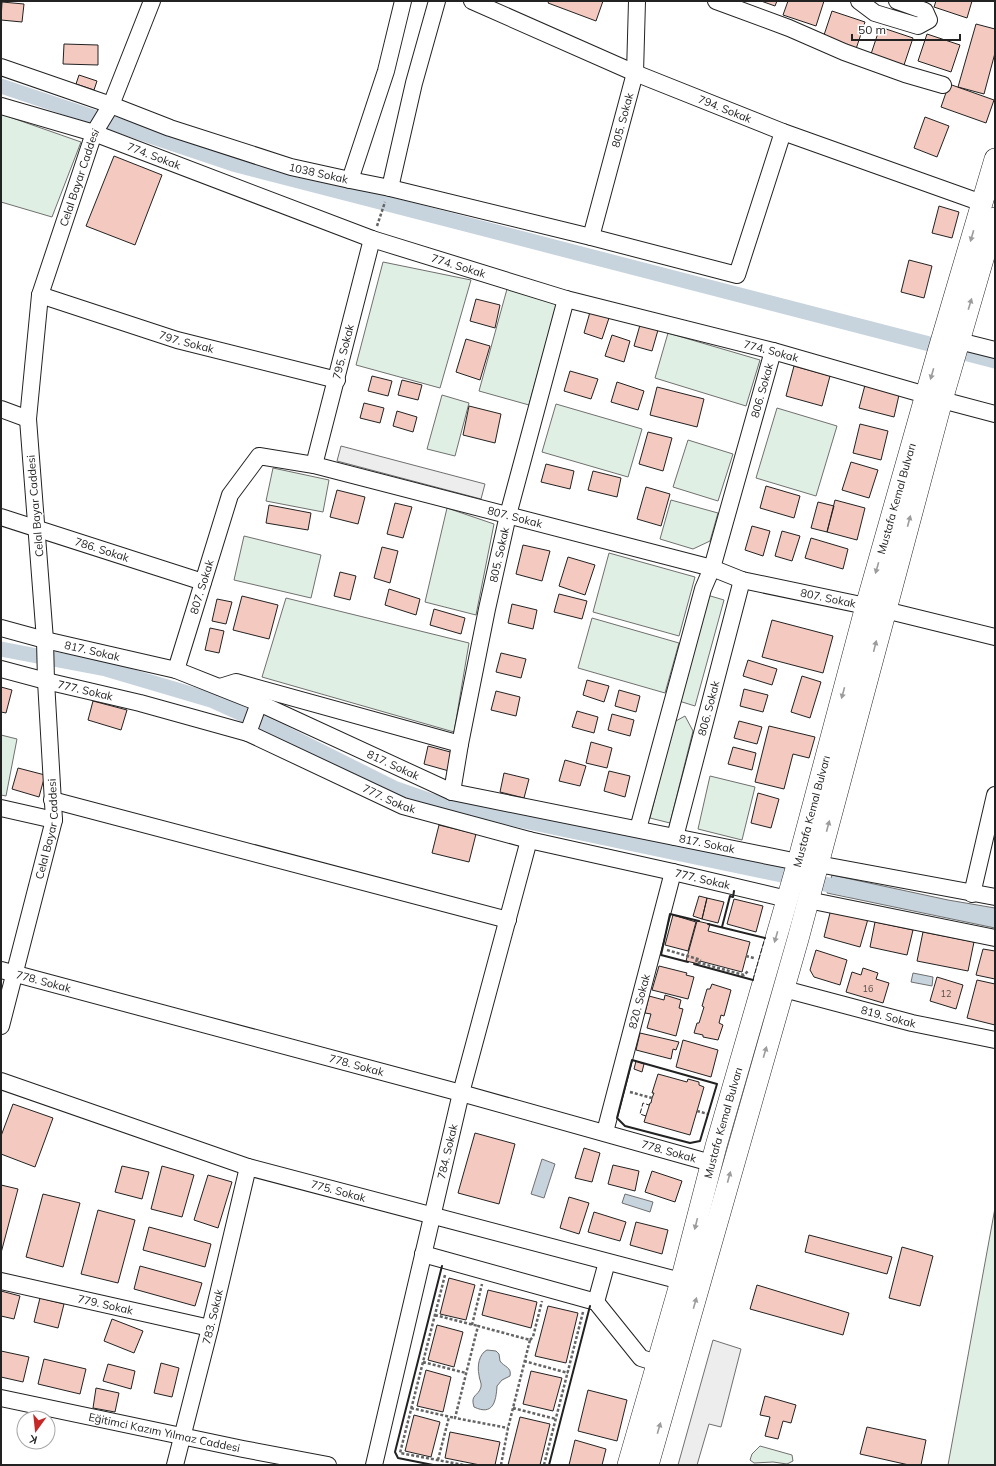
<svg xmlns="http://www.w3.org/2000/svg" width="996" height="1466" font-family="Mulish,sans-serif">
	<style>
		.green { fill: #e0efe3; stroke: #6f6f6f }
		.parking { fill: #ededed; stroke: #6f6f6f }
		.water { fill: #c7d3dd; stroke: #6f6f6f }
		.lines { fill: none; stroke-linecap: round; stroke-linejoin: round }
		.canal { stroke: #c7d3dd; stroke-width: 15 }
		.building { fill: #f3c9c0; stroke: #222 }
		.minor-casing { stroke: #222; stroke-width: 18 }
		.major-casing { stroke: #222; stroke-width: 22 }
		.path { stroke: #646464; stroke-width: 2.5; stroke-dasharray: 3 2; stroke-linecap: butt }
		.minor { stroke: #fff; stroke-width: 16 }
		.major { stroke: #fff; stroke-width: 21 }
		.fence { stroke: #222; stroke-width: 1; stroke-dasharray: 5 2; stroke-linecap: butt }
		.wall { stroke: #222; stroke-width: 2 }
		.oneway { fill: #9c9c9c }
		.labels { text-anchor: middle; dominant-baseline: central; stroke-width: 3; stroke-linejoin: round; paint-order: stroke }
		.number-label { font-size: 9px; fill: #564c4a }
		.street-label { font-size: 11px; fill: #222; stroke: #fff }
	</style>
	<rect width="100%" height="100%" fill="#fff"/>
	<path class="green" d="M1,114L81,142L52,217L1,202Z
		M383,262L471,280L440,388L356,365Z
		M507,289L557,303L529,405L479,391Z
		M668,333L760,360L746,406L655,378Z
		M442,395L469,403L455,456L427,449Z
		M556,404L642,429L628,477L542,452Z
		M777,408L837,426L816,496L756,478Z
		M688,440L733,454L718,501L673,487Z
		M273,468L329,480L323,512L266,501Z
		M671,500L718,513L710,541L693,549L660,539Z
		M447,508L494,524L476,615L425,602Z
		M244,536L321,555L311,598L234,580Z
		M609,553L695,577L679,636L593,612Z
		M707,595L724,600L695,706L679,701Z
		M286,598L469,643L454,732L262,677Z
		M592,618L679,643L665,693L578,668Z
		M685,716L693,731L670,823L650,818L674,722Z
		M1,735L17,739L6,796L1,795Z
		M710,776L755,787L742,840L698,829Z
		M995,1208V1465H948Z
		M760,1446L792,1455L793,1461L787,1464L773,1462L754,1463L750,1460L752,1454Z"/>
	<path class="parking" d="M341,446L485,484L481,499L337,461Z
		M713,1340L741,1349L721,1427L709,1424L697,1465H678Z"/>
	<path class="water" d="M832,875L948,900L995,908V928L827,893Z
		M913,973L933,977L932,986L911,982Z
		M542,1159L555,1164L544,1198L531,1194Z
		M625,1194L653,1202L650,1212L622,1203Z
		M487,1350L496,1351L499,1354L500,1361C504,1367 512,1367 510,1376L502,1380L497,1386C496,1402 493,1416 474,1407C470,1394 478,1397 481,1387C482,1383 479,1379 479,1375C477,1366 479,1354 487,1350Z"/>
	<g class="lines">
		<path class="canal" d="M1,86L233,164L995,361
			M1,649L106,669L211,700L280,731L394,788L443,805L496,815L848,889"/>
	</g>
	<path class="building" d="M549,1H603L596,21L548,3Z
		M761,1H777L775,6Z
		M788,1H824L816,26L783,15Z
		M936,1H972L967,18L934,7Z
		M2,2L24,4L22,22L1,20Z
		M832,11L865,22L856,49L823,38Z
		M976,24L995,29V53L984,94L958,87Z
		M880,27L913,38L904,65L871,54Z
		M927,34L960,45L951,72L918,61Z
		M64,44L98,45V65L63,64Z
		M79,75L97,81L94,90L76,84Z
		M949,84L994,100L986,123L941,107Z
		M925,117L949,126L937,157L914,148Z
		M114,156L162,175L135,245L86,226Z
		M939,206L959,212L952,238L932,233Z
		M909,260L932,266L924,298L901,292Z
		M476,299L500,305L495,328L470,321Z
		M590,312L609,318L602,339L584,333Z
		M640,325L658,330L652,351L634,346Z
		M612,335L630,341L624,362L605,356Z
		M466,339L490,346L480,380L456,372Z
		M794,366L830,376L822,406L786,396Z
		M570,371L598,379L591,399L564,391Z
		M372,376L392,381L388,396L368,391Z
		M402,380L422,385L418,400L398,395Z
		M617,382L644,391L638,410L611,402Z
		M865,385L899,395L894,417L859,408Z
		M657,387L704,399L697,427L650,415Z
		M364,403L384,408L380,423L360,418Z
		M469,406L501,414L495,443L463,435Z
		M397,411L417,417L413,432L393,426Z
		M860,424L888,431L881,460L853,453Z
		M648,432L672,438L663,471L639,464Z
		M851,462L878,470L869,498L842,490Z
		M546,464L574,471L570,489L541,482Z
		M593,471L621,478L617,497L588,490Z
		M766,486L800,496L794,518L760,508Z
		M646,487L670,494L661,526L637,519Z
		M337,490L365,497L358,524L330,517Z
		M835,500L865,508L857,540L827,532Z
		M818,502L834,506L827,532L811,528Z
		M395,503L412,507L403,538L387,534Z
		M269,505L311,513L308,530L266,523Z
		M752,526L770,531L763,556L745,550Z
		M782,531L800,536L792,561L775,556Z
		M811,538L848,549L843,569L805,558Z
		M523,545L550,551L542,581L516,574Z
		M382,547L398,551L390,583L374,578Z
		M568,557L595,565L585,595L559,586Z
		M340,572L356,576L350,600L334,596Z
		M389,589L420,599L416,615L385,605Z
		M559,594L587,601L582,619L554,612Z
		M242,596L278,605L269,639L233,630Z
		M217,599L232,602L226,624L212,621Z
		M512,604L537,610L533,629L508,623Z
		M434,609L465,618L461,634L430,625Z
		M772,620L833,636L823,673L762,657Z
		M210,628L224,631L219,653L205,650Z
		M501,653L526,659L521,678L496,672Z
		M748,660L777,669L772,685L743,676Z
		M802,676L821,682L810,718L791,712Z
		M587,680L609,686L604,702L583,695Z
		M1,687L12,690L6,713L1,712Z
		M744,689L768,695L763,712L740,706Z
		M619,690L640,696L636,712L615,706Z
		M496,691L520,697L516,716L491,710Z
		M93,701L127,710L121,730L88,720Z
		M577,711L598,717L594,733L572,727Z
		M612,714L634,720L630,736L608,730Z
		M739,721L762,727L757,744L734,738Z
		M769,726L815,737L809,758L793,754L784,789L755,782Z
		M591,742L612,748L607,768L586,763Z
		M428,746L454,753L449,771L424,764Z
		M733,747L756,753L752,770L728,764Z
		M565,760L586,766L580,786L559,781Z
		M18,768L45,775L39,797L12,789Z
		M609,771L630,776L625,797L604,791Z
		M504,773L529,779L524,798L500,792Z
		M758,793L779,799L771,828L751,823Z
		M439,825L476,834L469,862L432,853Z
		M699,896L707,898L702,919L693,916Z
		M707,898L724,902L718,923L702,919Z
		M734,899L763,906L756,932L727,924Z
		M831,909L868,919L860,947L824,937Z
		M673,915L696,922L688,951L665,945Z
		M697,921L710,924L708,931L750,942L742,972L700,961L699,964L686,961Z
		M875,922L913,930L907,955L870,947Z
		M923,932L974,942L968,971L917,961Z
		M983,949L995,951V979L976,975Z
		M816,950L847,960L840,985L814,977L810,970Z
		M659,966L687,973L686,975L694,977L688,999L652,990Z
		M863,968L878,973L876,979L889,983L883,1003L846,992L852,972L861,975Z
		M937,977L963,985L956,1009L930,1001Z
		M977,980L995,984V1025L967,1018Z
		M712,984L731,990L724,1016L721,1015L719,1023L723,1025L718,1040L703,1037V1035L694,1033L697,1023H699L704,1007L702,1006L707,989H710Z
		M665,995L681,1000L679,1008L683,1009L676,1036L647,1028L651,1014L645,1013L649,996L664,1000Z
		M640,1033L679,1042L676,1050L673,1049L671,1059L636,1050Z
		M683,1040L718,1050L711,1077L676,1067Z
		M636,1061L644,1064L642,1072L634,1069Z
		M658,1074L687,1082L688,1079L699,1082V1085L704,1087L690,1135L644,1122L650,1103H651L652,1098L654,1093H652Z
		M13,1104L53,1118L35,1167L1,1154V1136Z
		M475,1133L515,1144L499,1204L458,1193Z
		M584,1148L600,1153L592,1182L575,1178Z
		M613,1165L639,1171L635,1191L608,1184Z
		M122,1166L149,1172L142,1199L115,1192Z
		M162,1166L194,1175L182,1217L151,1209Z
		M652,1171L682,1181L675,1202L645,1192Z
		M208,1175L232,1182L218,1228L194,1220Z
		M1,1185L18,1189L1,1253Z
		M43,1194L80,1203L63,1267L26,1257Z
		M569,1197L589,1203L579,1234L560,1228Z
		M98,1210L135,1220L118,1283L81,1274Z
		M594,1212L626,1222L620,1241L588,1232Z
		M636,1222L668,1230L662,1254L630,1245Z
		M149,1227L211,1244L205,1267L143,1250Z
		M809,1235L892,1257L887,1274L805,1252Z
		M902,1247L933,1256L920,1306L889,1298Z
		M140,1266L202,1283L195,1306L134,1289Z
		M449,1278L475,1285L466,1320L440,1314Z
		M757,1285L849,1313L843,1335L750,1309Z
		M488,1290L537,1302L531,1328L482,1315Z
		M1,1291L20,1296L14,1319L1,1316Z
		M40,1298L64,1304L58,1328L34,1322Z
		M548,1306L578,1313L566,1363L535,1356Z
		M112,1319L143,1331L134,1353L104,1341Z
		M437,1325L463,1332L454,1367L428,1360Z
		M1,1351L29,1357L23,1382L1,1377Z
		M44,1359L86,1369L80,1394L38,1384Z
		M161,1363L179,1368L172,1397L154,1393Z
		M108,1364L135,1371L131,1389L103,1381Z
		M426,1370L451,1377L443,1412L417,1406Z
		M531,1371L562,1378L553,1411L523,1404Z
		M96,1388L119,1393L115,1412L93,1408Z
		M588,1390L627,1400L617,1441L578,1431Z
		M765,1396L796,1405L791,1423L783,1421L778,1439L765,1436L770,1417L760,1415Z
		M414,1415L440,1422L431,1457L405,1451Z
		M520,1417L550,1424L540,1465H508Z
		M867,1427L926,1440L921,1465H909L860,1454Z
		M450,1432L500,1442L495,1465H480L445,1458Z
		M575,1440L606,1449L602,1465H569Z"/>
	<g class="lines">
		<defs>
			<g id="minor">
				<path id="s1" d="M472,1L635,73L783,132L982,203"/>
				<path d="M716,1L789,28L844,52L905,74L943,85"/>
				<path d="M859,1L875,13L918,26L929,20L925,11L897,1"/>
				<path id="s2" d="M1,67L111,105L170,128L291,167L350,180L386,71L403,1"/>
				<path id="s3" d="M1,106L94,133L372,239L566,299L773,351L926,395"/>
				<path d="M350,180L390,188L414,83L437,1"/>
				<path d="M390,188L591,237L737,275L783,132"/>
				<path id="s4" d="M591,237L635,73L637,1"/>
				<path id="s5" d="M40,295L177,340L337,380"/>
				<path d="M959,341L995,350"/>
				<path d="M942,400L995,414"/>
				<path d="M1,409L28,419"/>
				<path id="s6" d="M314,465L372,239"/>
				<path id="s7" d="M1,517L203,582"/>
				<path id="s8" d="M1,628L45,640L176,670L259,703L452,792L798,862"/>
				<path id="s9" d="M1,669L46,681L140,703L248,733L403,806L529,840L673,872L787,899"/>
				<path id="s10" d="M176,670L230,495L259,456L314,465L712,568L742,580L885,610L995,637"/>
				<path d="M220,687L236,682L460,744"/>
				<path d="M248,733L259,703"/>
				<path id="s11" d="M452,792L460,744L487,609L508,515L566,299"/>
				<path d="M52,800L508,920"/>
				<path d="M1,808L54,820"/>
				<path id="s12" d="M638,829L703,589L712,568L773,351"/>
				<path id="s13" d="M675,837L742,580"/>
				<path d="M818,864L995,897"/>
				<path d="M972,894L995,795"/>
				<path d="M808,900L995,938"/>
				<path id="s14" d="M1,970L461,1093L711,1163"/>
				<path id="s15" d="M784,989L912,1023L995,1040"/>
				<path id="s16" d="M1,1026L54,820L46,681L45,640L28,419L40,295L94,133L111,105L152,1"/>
				<path id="s17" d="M1,1081L248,1167L681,1281"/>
				<path id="s18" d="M605,1132L673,872"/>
				<path d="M423,1254L596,1302L641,1358L657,1363"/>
				<path id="s19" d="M1,1281L210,1328"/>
				<path d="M596,1302L607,1262"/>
				<path id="s20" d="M1,1398L243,1449L328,1465"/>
				<path id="s21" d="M175,1465L210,1328L248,1167"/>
				<path id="s22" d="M374,1465L461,1093L529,840"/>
			</g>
			<g id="major">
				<path id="s23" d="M628,1465L681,1281L716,1146L798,862L866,606L938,352L995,159"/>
				<path d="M648,1465L798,939L942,400L995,218"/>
			</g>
		</defs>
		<use href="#minor" class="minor-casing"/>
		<use href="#major" class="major-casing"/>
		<path class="path" d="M377,226L385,202
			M667,950L701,960
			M746,956L754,958
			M697,959L696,962L744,975L748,971
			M630,1092L652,1098
			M697,1111L708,1114
			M445,1275L400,1453L464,1465
			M435,1315L478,1326
			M472,1325L482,1284
			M530,1340L533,1337L542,1301
			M524,1361L568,1373
			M423,1362L466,1373
			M411,1408L455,1418
			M513,1408L556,1419
			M438,1460L449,1417
			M501,1465L508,1428L530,1340L478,1326L455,1418L508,1428
			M544,1465L583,1312"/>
		<use href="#minor" class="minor"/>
		<use href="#major" class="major"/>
		<path class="fence" d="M753,980L765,938
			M646,1116L640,1114L643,1103L649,1105"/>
		<path class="wall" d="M708,924L765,938
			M722,927L730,896L733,897L734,891
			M688,962L661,955L670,914L699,921
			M694,964L753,980
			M632,1060L717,1084L700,1141L690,1143L625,1126L617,1118Z
			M433,1465L398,1458L395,1452L442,1266
			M549,1465L590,1306"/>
	</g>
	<defs><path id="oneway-solid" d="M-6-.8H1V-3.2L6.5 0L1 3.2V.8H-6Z"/></defs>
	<g class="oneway">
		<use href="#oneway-solid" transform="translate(972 236) rotate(106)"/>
		<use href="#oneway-solid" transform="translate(970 304) rotate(-73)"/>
		<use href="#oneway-solid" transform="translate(932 374) rotate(106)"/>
		<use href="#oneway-solid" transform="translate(909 521) rotate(-75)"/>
		<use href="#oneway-solid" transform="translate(877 568) rotate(106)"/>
		<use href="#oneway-solid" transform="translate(875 646) rotate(-76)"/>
		<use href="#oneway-solid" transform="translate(843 693) rotate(105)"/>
		<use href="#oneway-solid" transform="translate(828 826) rotate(-75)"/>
		<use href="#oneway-solid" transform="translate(776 937) rotate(106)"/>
		<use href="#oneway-solid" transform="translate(765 1052) rotate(-74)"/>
		<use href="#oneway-solid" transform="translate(729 1177) rotate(-75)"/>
		<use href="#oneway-solid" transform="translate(696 1224) rotate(104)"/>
		<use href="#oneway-solid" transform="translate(695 1303) rotate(-74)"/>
		<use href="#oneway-solid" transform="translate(659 1428) rotate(-74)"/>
	</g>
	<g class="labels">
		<g class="number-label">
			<text x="868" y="988">16</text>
			<text x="946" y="993">12</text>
		</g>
		<g class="street-label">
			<text stroke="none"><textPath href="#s1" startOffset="275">794. Sokak</textPath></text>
			<text stroke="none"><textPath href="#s4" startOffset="121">805. Sokak</textPath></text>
			<text stroke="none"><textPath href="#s3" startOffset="161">774. Sokak</textPath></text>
			<text stroke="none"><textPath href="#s2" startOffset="335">1038 Sokak</textPath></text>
			<text stroke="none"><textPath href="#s16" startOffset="863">Celal Bayar Caddesi</textPath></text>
			<text stroke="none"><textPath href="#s3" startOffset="485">774. Sokak</textPath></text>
			<text stroke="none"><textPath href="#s5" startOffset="154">797. Sokak</textPath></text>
			<text stroke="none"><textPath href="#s3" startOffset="809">774. Sokak</textPath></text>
			<text stroke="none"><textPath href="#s6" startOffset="117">795. Sokak</textPath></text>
			<text stroke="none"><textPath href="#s12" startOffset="456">806. Sokak</textPath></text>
			<text stroke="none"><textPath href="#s23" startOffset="1003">Mustafa Kemal Bulvarı</textPath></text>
			<text transform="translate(35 506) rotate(-95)">Celal Bayar Caddesi</text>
			<text stroke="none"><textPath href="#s10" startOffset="495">807. Sokak</textPath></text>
			<text stroke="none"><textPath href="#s7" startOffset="106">786. Sokak</textPath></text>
			<text stroke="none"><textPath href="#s11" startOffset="242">805. Sokak</textPath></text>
			<text stroke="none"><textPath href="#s10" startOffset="87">807. Sokak</textPath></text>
			<text stroke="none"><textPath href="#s10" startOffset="819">807. Sokak</textPath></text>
			<text stroke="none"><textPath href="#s8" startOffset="94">817. Sokak</textPath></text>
			<text stroke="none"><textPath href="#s9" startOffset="87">777. Sokak</textPath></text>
			<text stroke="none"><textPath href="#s13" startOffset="133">806. Sokak</textPath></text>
			<text stroke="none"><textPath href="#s8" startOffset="417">817. Sokak</textPath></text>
			<text stroke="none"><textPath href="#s9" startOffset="411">777. Sokak</textPath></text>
			<text stroke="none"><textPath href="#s23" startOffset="679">Mustafa Kemal Bulvarı</textPath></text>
			<text stroke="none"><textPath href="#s16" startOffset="203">Celal Bayar Caddesi</textPath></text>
			<text stroke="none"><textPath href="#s8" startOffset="742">817. Sokak</textPath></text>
			<text stroke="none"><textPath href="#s9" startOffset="735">777. Sokak</textPath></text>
			<text stroke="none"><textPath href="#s14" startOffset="44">778. Sokak</textPath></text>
			<text stroke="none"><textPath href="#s18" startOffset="135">820. Sokak</textPath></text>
			<text stroke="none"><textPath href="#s15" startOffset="108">819. Sokak</textPath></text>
			<text stroke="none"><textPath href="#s14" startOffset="368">778. Sokak</textPath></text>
			<text stroke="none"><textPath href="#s23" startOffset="355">Mustafa Kemal Bulvarı</textPath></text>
			<text stroke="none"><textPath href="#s14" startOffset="692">778. Sokak</textPath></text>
			<text stroke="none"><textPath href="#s22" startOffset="322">784. Sokak</textPath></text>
			<text stroke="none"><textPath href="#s17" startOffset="355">775. Sokak</textPath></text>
			<text stroke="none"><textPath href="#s19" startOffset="107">779. Sokak</textPath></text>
			<text stroke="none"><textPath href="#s21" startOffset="153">783. Sokak</textPath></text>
			<text stroke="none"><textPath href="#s20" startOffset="167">Eğitimci Kazım Yılmaz Caddesi</textPath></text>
		</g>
	</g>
	<rect width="996" height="1466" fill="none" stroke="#222222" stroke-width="4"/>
	<g transform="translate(36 1430) rotate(195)"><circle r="19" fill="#ffffff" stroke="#a7a7a7"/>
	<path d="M0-3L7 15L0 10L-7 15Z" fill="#c62828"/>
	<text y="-6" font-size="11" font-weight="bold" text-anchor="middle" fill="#222222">K</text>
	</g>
	<path d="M852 34v6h108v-6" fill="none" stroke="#222222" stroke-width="2"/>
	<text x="858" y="34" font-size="12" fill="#222222" stroke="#ffffff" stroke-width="3" paint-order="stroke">50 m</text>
</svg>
